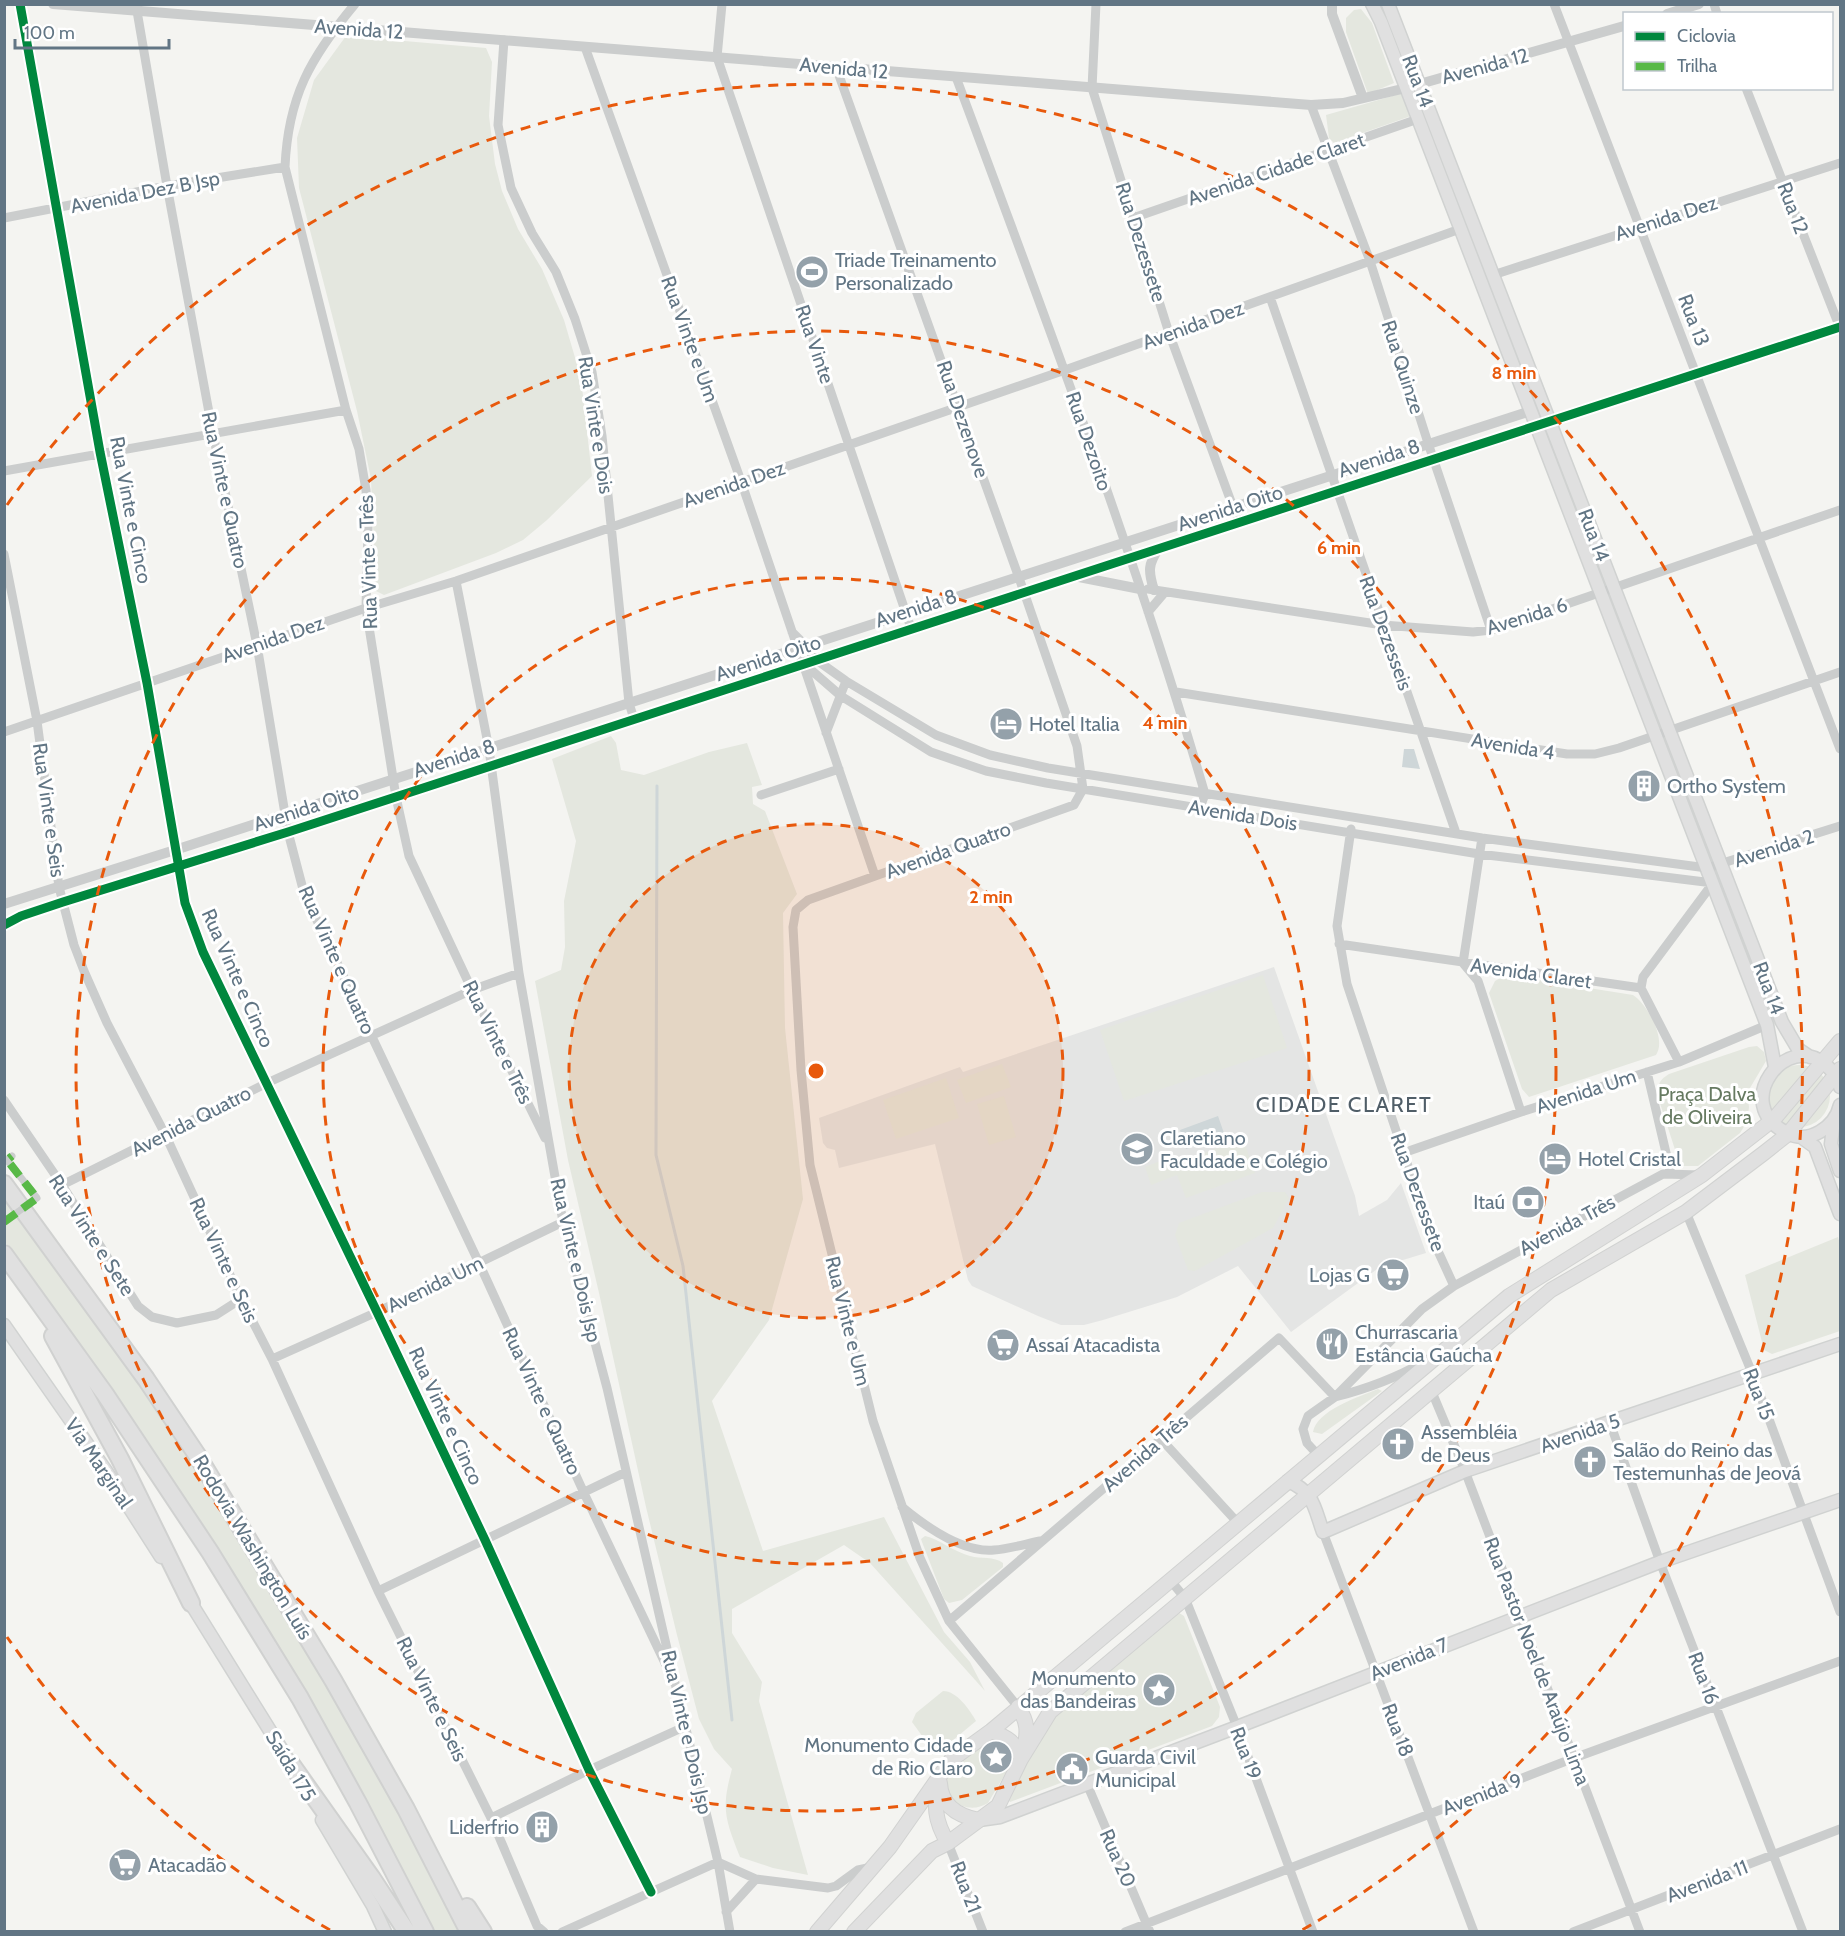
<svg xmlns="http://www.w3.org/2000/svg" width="1845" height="1936" font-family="Cabin,sans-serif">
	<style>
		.built { fill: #e4e5e4 }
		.green { fill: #e4e7df }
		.water { fill: #ced6d8 }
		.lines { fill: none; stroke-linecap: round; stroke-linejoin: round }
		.stream { stroke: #ced6d8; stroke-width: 3 }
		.secondary-casing { stroke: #d0d2d1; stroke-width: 15 }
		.primary-casing { stroke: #d1d2d1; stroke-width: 16 }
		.motorway-casing { stroke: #d0d1d0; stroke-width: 20 }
		.minor { stroke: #cbcdcd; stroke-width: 9 }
		.tertiary { stroke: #cbcdcd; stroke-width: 10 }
		.secondary { stroke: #e0e0e0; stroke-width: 12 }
		.primary { stroke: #e0e0e0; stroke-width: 14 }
		.motorway { stroke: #e0e0e0; stroke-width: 16 }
		.pedestrian-bridge { stroke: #cbcdcd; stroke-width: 7 }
		.quiet { stroke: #58b947; stroke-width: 8; stroke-dasharray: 15 8; stroke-linecap: butt }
		.cycleway-casing { stroke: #fff; stroke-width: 13 }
		.cycleway { stroke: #00873e; stroke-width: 9 }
		.ring { fill: none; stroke: #e8590c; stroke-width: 3; stroke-dasharray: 10 8 }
		.labels { text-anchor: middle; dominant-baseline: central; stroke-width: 6; stroke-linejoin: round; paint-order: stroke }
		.street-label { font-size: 20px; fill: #617584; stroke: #fff }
		.poi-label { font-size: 20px; fill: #617584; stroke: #fff; text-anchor: start }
		.park-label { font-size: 20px; fill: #667a61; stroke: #fff }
		.quarter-label { font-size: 22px; letter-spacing: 1.5px; fill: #505e68; stroke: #fff }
		.centre { fill: #e8590c; stroke: #fff; stroke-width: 3 }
		.ring-label { font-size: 18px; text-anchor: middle; font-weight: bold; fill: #e8590c; stroke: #fff; stroke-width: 6; stroke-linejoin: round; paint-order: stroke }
	</style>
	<rect width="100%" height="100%" fill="#f4f4f1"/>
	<path class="built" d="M1274,967L1355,1196L1359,1216L1387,1200L1401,1183L1426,1253L1380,1267L1291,1332L1238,1266L1177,1297L1103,1320L1084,1325H1061L1038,1316L972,1286L968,1280L935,1144L839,1168L835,1150L827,1148L823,1143L819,1118L960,1067L963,1072Z"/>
	<path class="green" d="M1361,9L1372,23L1394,83L1368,94L1346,32V18L1354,10Z
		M346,36L486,48L492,62L489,116L495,164L502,191L518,229L542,269L564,320L581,378L592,476L547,520L523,540L496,553L384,595L376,591L371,479L357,411L299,188L297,138L314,80Z
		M1403,93L1411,116L1334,143L1329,138L1326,115Z
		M611,736L616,743L621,770L644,775L709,752L747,743L762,785L752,787L753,804L765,811L797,894L783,913L785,1028L803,1199L769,1320L712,1401L763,1551L884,1517L944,1632L970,1662L985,1691L870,1563L844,1545L732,1609V1633L762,1682L759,1701L808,1875L773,1868L740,1857C725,1819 721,1809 732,1769L714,1749L699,1719L677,1635L646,1507L599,1293L568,1160L535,981L561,970L565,947L564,901L576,841L552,759Z
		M1263,975L1287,1048L1124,1101L1100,1030Z
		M1506,975L1633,995C1647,1004 1667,1039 1656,1055L1529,1097L1522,1089L1489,993L1495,981Z
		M1757,1046L1764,1052L1766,1061L1747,1093L1749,1107L1747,1122L1740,1133L1698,1166H1683L1679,1162L1658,1097C1657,1085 1659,1080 1669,1074L1749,1047Z
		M1002,1064L1011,1087L966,1103L957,1080Z
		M1768 1096a31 31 0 1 1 62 0a31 31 0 1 1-62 0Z
		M946,1078L959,1118L896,1139L883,1100Z
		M1004,1096L1016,1137L989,1145L977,1104Z
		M1243,1139L1255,1173L1186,1198L1177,1175L1151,1185L1145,1167L1171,1157L1174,1164Z
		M1262,1192H1285L1289,1198L1273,1228L1195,1271L1188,1270L1175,1235L1179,1223Z
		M4,1193L115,1346L210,1487L358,1736L462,1931H434L373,1817L22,1266L5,1242Z
		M1838,1237L1840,1244V1331L1772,1354L1764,1350L1745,1275Z
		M1378,1389L1382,1391L1322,1434L1313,1432C1317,1410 1359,1397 1378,1389Z
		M925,1536C939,1539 954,1552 970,1556C981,1559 994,1556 1003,1563V1567L962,1600L949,1603L944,1599L922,1542L921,1539Z
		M1176,1611L1184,1616L1220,1707L1219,1717L1212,1726L1010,1802L1007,1798L1052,1713Z
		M943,1691C957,1691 970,1710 976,1721L940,1751H933L912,1722L916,1713Z
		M996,1737L1011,1743L1014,1759L988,1803C964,1818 934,1794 950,1770C955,1762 965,1757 972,1751C980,1745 987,1739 996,1737Z"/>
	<path class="water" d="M1404,749H1414L1420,769L1402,767Z
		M1218,1116L1225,1136L1186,1149L1180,1130Z"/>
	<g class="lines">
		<path class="stream" d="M657,786L656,1155L683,1266L732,1720"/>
		<defs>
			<path id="secondary" d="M1372,4L1381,22L1767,1025L1775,1067
				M1388,4L1782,1022L1798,1049L1810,1057
				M1840,1087C1839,1077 1833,1072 1826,1065C1787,1030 1729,1104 1787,1133C1809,1145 1835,1127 1840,1105
				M1834,1120L1831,1144L1840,1171
				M1801,1137L1815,1147L1840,1214
				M4,1325L106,1471L161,1557
				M1288,1481C1314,1492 1314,1507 1323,1532L1465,1471L1840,1344
				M187,1597L295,1771
				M322,1820L373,1906L385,1932
				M979,1820L1000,1817L1237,1727L1660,1562L1840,1500"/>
			<path id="primary" d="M1018,1707C1028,1722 1028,1732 1024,1749
				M991,1731C1007,1737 1016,1742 1021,1759
				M939,1780C934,1806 934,1820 948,1843
				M940,1783C941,1806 958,1816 979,1820
				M817,1932L890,1847L951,1760L991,1731L1509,1296L1702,1175L1774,1119L1840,1041
				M854,1932L932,1851L948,1843L998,1806L1021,1759L1050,1712L1551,1290L1686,1212L1764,1153L1788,1134L1840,1069"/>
			<path id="motorway" d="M4,1184L146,1379L197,1455L333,1680L406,1809L469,1932
				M4,1254L105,1394L210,1552L300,1698L358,1803L425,1932
				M53,1336L120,1459L191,1603
				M291,1764L371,1877L407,1932
				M467,1907L483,1932"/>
		</defs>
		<use href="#secondary" class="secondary-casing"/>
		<use href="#primary" class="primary-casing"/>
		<use href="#motorway" class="motorway-casing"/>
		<path class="minor" d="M20,4L100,452L147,683L185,903L203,952L377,1312L485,1540L589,1770L651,1892
			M138,4L137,11L167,186L213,434L257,645L288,832L304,893L479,1263L584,1493L675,1684
			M355,4C310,58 288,97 285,167L346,410L359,449L366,490L368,526L366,608L396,797L409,856L472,990L545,1138
			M722,4L717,57L911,628
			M1096,4L1092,88L1169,333L1233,507L1240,522
			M1554,4L1840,749
			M1714,4L1717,14
			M504,40L498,125L511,188L532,233L556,272L575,319L592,372L602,436L629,703L634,719
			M585,47L741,481L875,876
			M836,67L1024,592L1077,746L1083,789L1074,805L808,900L796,910L793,927L801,1070L810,1165L873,1421L920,1558L949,1621L1018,1707
			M956,77C1044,314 1134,551 1205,794L1200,808
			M1746,88L1840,328
			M1311,105L1370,261L1428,443L1491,630
			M4,218L167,186L285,167
			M1133,218L1418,119
			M1493,275L1840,163
			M1270,297L1456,833
			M4,471L346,410
			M4,554L37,721L59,887L74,945L84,971L107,1023L165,1134L241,1299L272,1359L378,1591L491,1818L537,1926L544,1932
			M456,581L489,749L519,973L563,1222L607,1388L671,1666
			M1148,589L1383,625L1473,632L1491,630L1840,510
			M1148,612L1165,592
			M792,632L806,646L815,659L846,681L936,735L990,755L1048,768L1482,838L1707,868L1840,826
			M803,663L841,696L931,752L986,771L1046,783L1479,854L1713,883L1643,977L1641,988
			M1176,692L1567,754H1595L1619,748L1840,672
			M4,732L366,608L456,581L1065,370L1460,229
			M826,733L846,681
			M761,795L839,769
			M1351,829L1337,926L1347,984L1432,1238L1454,1286
			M1482,838L1463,963L1478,981L1521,1112
			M1339,944L1641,988L1679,1062
			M1647,1072L1671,1174
			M4,1100L62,1185L138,1306L152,1317L177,1323L216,1315L241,1299
			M1403,1153L1521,1112L1679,1062L1767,1025
			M62,1185L267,1083L472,990L519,973
			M1686,1212L1752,1373L1840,1612
			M272,1359L377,1312L563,1222
			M1432,1392L1465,1471L1640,1932
			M1610,1423L1660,1562L1803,1932
			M1161,1439L1238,1523
			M1318,1455L1307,1443L1303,1429L1308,1416L1335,1397L1422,1309L1454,1286L1663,1174L1701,1175
			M902,1507C925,1526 962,1553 994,1550C1009,1549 1025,1544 1040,1541
			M1323,1532L1474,1932
			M1170,1580L1185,1598L1237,1727L1313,1932
			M378,1591L626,1472
			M949,1621L1279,1338L1335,1397C1366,1389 1394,1379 1422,1363
			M674,1679L718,1862L730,1932
			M1087,1784L1150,1932
			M491,1818L589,1770L686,1726
			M948,1843L983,1932
			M718,1862L756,1879L828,1888L836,1886L858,1870L872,1867
			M726,1912L756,1879
			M562,1932L718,1862
			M1125,1932L1574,1758L1840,1661
			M1573,1932L1840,1829"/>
		<path class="tertiary" d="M53,4L1311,105L1343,103L1402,89L1624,26
			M1332,4V14L1363,98
			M1667,14L1699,4
			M1074,576L1140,589
			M1154,590C1148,571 1148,564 1159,548
			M4,904L175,850L1531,411
			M4,925L21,916L63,902L288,832L1840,327"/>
		<use href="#secondary" class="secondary"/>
		<use href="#primary" class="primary"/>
		<use href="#motorway" class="motorway"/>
		<path class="pedestrian-bridge" d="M4,1222L37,1198L7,1160L12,1156"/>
		<path class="quiet" d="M4,1222L37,1198L7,1160L12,1156"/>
		<defs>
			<path id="cycleway" d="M20,4L100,452L147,683L185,903L203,952L377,1312L485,1540L589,1770L651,1892
				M4,925L21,916L63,902L288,832L1840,327"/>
		</defs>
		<use href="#cycleway" class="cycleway-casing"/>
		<use href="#cycleway" class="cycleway"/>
	</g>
	<circle cx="816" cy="1071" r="247" fill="#e8590c" fill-opacity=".12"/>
	<g class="ring">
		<circle cx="816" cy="1071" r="247"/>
		<circle cx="816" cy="1071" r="493"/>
		<circle cx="816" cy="1071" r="740"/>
		<path d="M330 1930A987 987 0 0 1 7 1637M7 505A987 987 0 1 1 1302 1930"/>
	</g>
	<defs>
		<symbol id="stadium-disc" viewBox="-11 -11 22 22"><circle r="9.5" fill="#94a1aa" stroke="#fff"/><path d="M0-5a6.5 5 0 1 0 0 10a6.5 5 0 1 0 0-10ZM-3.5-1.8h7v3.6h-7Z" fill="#fff"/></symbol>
		<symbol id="hotel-disc" viewBox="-11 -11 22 22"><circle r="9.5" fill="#94a1aa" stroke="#fff"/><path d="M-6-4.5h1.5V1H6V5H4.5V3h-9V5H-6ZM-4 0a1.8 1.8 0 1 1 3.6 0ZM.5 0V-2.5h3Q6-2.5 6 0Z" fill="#fff"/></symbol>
		<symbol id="building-disc" viewBox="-11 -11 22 22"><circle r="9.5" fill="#94a1aa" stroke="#fff"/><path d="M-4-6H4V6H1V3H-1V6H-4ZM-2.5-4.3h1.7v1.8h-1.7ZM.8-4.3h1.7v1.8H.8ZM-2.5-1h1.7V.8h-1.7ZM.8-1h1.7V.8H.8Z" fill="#fff"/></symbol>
		<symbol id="university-disc" viewBox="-11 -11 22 22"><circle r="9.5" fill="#94a1aa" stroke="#fff"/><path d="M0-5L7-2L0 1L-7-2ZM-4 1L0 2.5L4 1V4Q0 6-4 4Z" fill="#fff"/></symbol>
		<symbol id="bank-disc" viewBox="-11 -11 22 22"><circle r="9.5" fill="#94a1aa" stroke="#fff"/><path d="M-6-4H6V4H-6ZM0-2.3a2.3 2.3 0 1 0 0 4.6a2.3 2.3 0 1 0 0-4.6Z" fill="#fff"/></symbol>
		<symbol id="supermarket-disc" viewBox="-11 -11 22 22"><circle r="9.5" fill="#94a1aa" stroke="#fff"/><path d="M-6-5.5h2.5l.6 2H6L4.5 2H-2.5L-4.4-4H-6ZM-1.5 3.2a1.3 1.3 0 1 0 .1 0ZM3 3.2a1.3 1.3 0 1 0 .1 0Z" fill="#fff"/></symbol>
		<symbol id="restaurant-disc" viewBox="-11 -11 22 22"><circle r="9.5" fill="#94a1aa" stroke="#fff"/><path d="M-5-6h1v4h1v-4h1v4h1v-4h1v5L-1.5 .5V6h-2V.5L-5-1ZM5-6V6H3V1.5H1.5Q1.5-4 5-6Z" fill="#fff"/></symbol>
		<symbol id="church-disc" viewBox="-11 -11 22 22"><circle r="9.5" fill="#94a1aa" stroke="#fff"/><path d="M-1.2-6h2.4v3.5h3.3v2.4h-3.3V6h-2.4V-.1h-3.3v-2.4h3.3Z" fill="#fff"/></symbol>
		<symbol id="sight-disc" viewBox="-11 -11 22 22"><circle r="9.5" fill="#94a1aa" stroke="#fff"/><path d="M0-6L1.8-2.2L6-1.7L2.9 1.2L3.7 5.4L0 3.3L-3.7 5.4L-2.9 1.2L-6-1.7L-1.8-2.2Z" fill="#fff"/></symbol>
		<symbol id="civic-disc" viewBox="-11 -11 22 22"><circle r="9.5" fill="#94a1aa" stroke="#fff"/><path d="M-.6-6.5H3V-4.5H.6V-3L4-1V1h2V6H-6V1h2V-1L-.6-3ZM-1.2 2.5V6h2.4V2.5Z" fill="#fff"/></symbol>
	</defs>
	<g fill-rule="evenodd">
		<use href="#stadium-disc" x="793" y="253" width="38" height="38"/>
		<use href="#hotel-disc" x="987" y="705" width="38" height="38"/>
		<use href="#building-disc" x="1625" y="767" width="38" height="38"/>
		<use href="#university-disc" x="1118" y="1130" width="38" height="38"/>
		<use href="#hotel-disc" x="1536" y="1140" width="38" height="38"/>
		<use href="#bank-disc" x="1509" y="1183" width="38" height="38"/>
		<use href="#supermarket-disc" x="1374" y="1256" width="38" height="38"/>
		<use href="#restaurant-disc" x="1313" y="1325" width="38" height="38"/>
		<use href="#supermarket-disc" x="984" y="1326" width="38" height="38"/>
		<use href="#church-disc" x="1379" y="1425" width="38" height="38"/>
		<use href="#church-disc" x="1571" y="1443" width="38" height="38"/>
		<use href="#sight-disc" x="1140" y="1671" width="38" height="38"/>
		<use href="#sight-disc" x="977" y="1738" width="38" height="38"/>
		<use href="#civic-disc" x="1053" y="1750" width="38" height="38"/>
		<use href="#building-disc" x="523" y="1808" width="38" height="38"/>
		<use href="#supermarket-disc" x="106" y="1846" width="38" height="38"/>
	</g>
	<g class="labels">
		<g class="street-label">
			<text transform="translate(359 29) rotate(4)">Avenida 12</text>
			<text transform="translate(1485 66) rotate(-15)">Avenida 12</text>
			<text transform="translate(844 68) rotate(5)">Avenida 12</text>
			<text transform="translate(1418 81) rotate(69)">Rua 14</text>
			<text transform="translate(1276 169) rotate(-19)">Avenida Cidade Claret</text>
			<text transform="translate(145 192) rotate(-11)">Avenida Dez B Jsp</text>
			<text transform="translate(1793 208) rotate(69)">Rua 12</text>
			<text transform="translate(1666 218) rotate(-18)">Avenida Dez</text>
			<text transform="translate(1141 242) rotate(72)">Rua Dezessete</text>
			<text transform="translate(1694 320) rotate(69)">Rua 13</text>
			<text transform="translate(1193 325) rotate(-20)">Avenida Dez</text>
			<text transform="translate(690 339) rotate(70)">Rua Vinte e Um</text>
			<text transform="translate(815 344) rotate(71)">Rua Vinte</text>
			<text transform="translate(1403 367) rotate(72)">Rua Quinze</text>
			<text transform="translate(963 419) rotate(71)">Rua Dezenove</text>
			<text transform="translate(596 425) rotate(81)">Rua Vinte e Dois</text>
			<text transform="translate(1089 441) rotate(71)">Rua Dezoito</text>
			<text transform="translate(1379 458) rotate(-18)">Avenida 8</text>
			<text transform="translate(734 484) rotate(-19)">Avenida Dez</text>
			<text transform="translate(225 490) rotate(78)">Rua Vinte e Quatro</text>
			<text transform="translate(1230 508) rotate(-18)">Avenida Oito</text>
			<text transform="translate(131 510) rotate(79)">Rua Vinte e Cinco</text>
			<text transform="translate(1594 535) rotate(69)">Rua 14</text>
			<text transform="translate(368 562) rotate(-92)">Rua Vinte e Três</text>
			<text transform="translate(916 608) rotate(-18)">Avenida 8</text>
			<text transform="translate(1527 616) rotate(-17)">Avenida 6</text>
			<text transform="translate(1386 633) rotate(70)">Rua Dezesseis</text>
			<text transform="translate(273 639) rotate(-19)">Avenida Dez</text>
			<text transform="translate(768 658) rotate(-18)">Avenida Oito</text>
			<text transform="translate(1513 746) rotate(9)">Avenida 4</text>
			<text transform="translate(454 758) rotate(-18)">Avenida 8</text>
			<text transform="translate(306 808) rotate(-18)">Avenida Oito</text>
			<text transform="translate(49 810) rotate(82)">Rua Vinte e Seis</text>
			<text transform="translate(1243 815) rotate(9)">Avenida Dois</text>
			<text transform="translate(1774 848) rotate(-18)">Avenida 2</text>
			<text transform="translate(948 850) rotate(-20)">Avenida Quatro</text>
			<text transform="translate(337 960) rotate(66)">Rua Vinte e Quatro</text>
			<text transform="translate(1531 973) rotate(8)">Avenida Claret</text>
			<text transform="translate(238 978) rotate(66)">Rua Vinte e Cinco</text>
			<text transform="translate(1769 988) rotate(69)">Rua 14</text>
			<text transform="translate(498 1042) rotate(64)">Rua Vinte e Três</text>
			<text transform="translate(1586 1091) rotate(-18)">Avenida Um</text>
			<text transform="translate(191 1121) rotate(-27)">Avenida Quatro</text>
			<text transform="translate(1418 1192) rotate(70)">Rua Dezessete</text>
			<text transform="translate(1567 1225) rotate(-28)">Avenida Três</text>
			<text transform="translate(92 1235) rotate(57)">Rua Vinte e Sete</text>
			<text transform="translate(224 1260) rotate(65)">Rua Vinte e Seis</text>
			<text transform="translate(576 1260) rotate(77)">Rua Vinte e Dois Jsp</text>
			<text transform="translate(435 1284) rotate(-26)">Avenida Um</text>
			<text transform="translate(848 1321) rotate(76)">Rua Vinte e Um</text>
			<text transform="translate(1759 1394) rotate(69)">Rua 15</text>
			<text transform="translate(542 1401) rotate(65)">Rua Vinte e Quatro</text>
			<text transform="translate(446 1416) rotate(65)">Rua Vinte e Cinco</text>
			<text transform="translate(1580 1433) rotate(-19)">Avenida 5</text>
			<text transform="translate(1145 1453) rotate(-41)">Avenida Três</text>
			<text transform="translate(99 1463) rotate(56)">Via Marginal</text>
			<text transform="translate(253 1547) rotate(59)">Rodovia Washington Luís</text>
			<text transform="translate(1409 1659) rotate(-22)">Avenida 7</text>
			<text transform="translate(1537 1661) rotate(69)">Rua Pastor Noel de Araújo Lima</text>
			<text transform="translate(1704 1678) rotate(69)">Rua 16</text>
			<text transform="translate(432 1699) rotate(64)">Rua Vinte e Seis</text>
			<text transform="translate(1398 1730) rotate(69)">Rua 18</text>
			<text transform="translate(687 1732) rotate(77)">Rua Vinte e Dois Jsp</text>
			<text transform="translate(1246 1753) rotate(69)">Rua 19</text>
			<text transform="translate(291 1766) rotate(59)">Saída 175</text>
			<text transform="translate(1482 1794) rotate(-21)">Avenida 9</text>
			<text transform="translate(1118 1858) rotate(66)">Rua 20</text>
			<text transform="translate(1707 1881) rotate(-21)">Avenida 11</text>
			<text transform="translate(966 1887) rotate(69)">Rua 21</text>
		</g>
		<g class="poi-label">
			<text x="835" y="260">Triade Treinamento<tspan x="835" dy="23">Personalizado</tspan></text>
			<text x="1029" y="724">Hotel Italia</text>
			<text x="1667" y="786">Ortho System</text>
			<text x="1160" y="1138">Claretiano<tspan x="1160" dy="23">Faculdade e Colégio</tspan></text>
			<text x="1578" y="1159">Hotel Cristal</text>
			<text x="1505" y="1202" text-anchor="end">Itaú</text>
			<text x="1370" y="1275" text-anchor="end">Lojas G</text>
			<text x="1355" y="1332">Churrascaria<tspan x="1355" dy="23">Estância Gaúcha</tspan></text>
			<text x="1026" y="1345">Assaí Atacadista</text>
			<text x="1421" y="1432">Assembléia<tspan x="1421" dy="23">de Deus</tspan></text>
			<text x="1613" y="1450">Salão do Reino das<tspan x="1613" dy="23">Testemunhas de Jeová</tspan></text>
			<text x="1136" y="1678" text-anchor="end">Monumento<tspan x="1136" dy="23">das Bandeiras</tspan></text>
			<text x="973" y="1745" text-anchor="end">Monumento Cidade<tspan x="973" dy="23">de Rio Claro</tspan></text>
			<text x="1095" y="1757">Guarda Civil<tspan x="1095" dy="23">Municipal</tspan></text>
			<text x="519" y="1827" text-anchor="end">Liderfrio</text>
			<text x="148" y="1865">Atacadão</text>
		</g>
		<g class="park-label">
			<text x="1707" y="1094">Praça Dalva<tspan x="1707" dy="23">de Oliveira</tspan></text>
		</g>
		<g class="quarter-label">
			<text x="1344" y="1104">CIDADE CLARET</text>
		</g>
	</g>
	<circle cx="816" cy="1071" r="9" class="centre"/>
	<g class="ring-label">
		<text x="1514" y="379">8 min</text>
		<text x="1339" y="554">6 min</text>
		<text x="1165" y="729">4 min</text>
		<text x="991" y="903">2 min</text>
	</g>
	<rect width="1845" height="1936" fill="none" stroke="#617584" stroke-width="12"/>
	<rect x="1623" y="12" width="210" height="78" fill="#ffffff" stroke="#c0c8ce" stroke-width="1.5"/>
	<rect x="1635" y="32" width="30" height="9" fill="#00873e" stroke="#c0c8ce" stroke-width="1.5"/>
	<text x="1677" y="42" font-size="18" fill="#617584">Ciclovia</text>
	<rect x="1635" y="62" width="30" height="9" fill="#58b947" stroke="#c0c8ce" stroke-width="1.5"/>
	<text x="1677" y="72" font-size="18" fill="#617584">Trilha</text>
	<path d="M15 39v9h154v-9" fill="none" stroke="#617584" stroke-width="3"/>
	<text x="24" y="39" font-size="18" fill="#617584" stroke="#ffffff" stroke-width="4.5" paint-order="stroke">100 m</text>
</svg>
